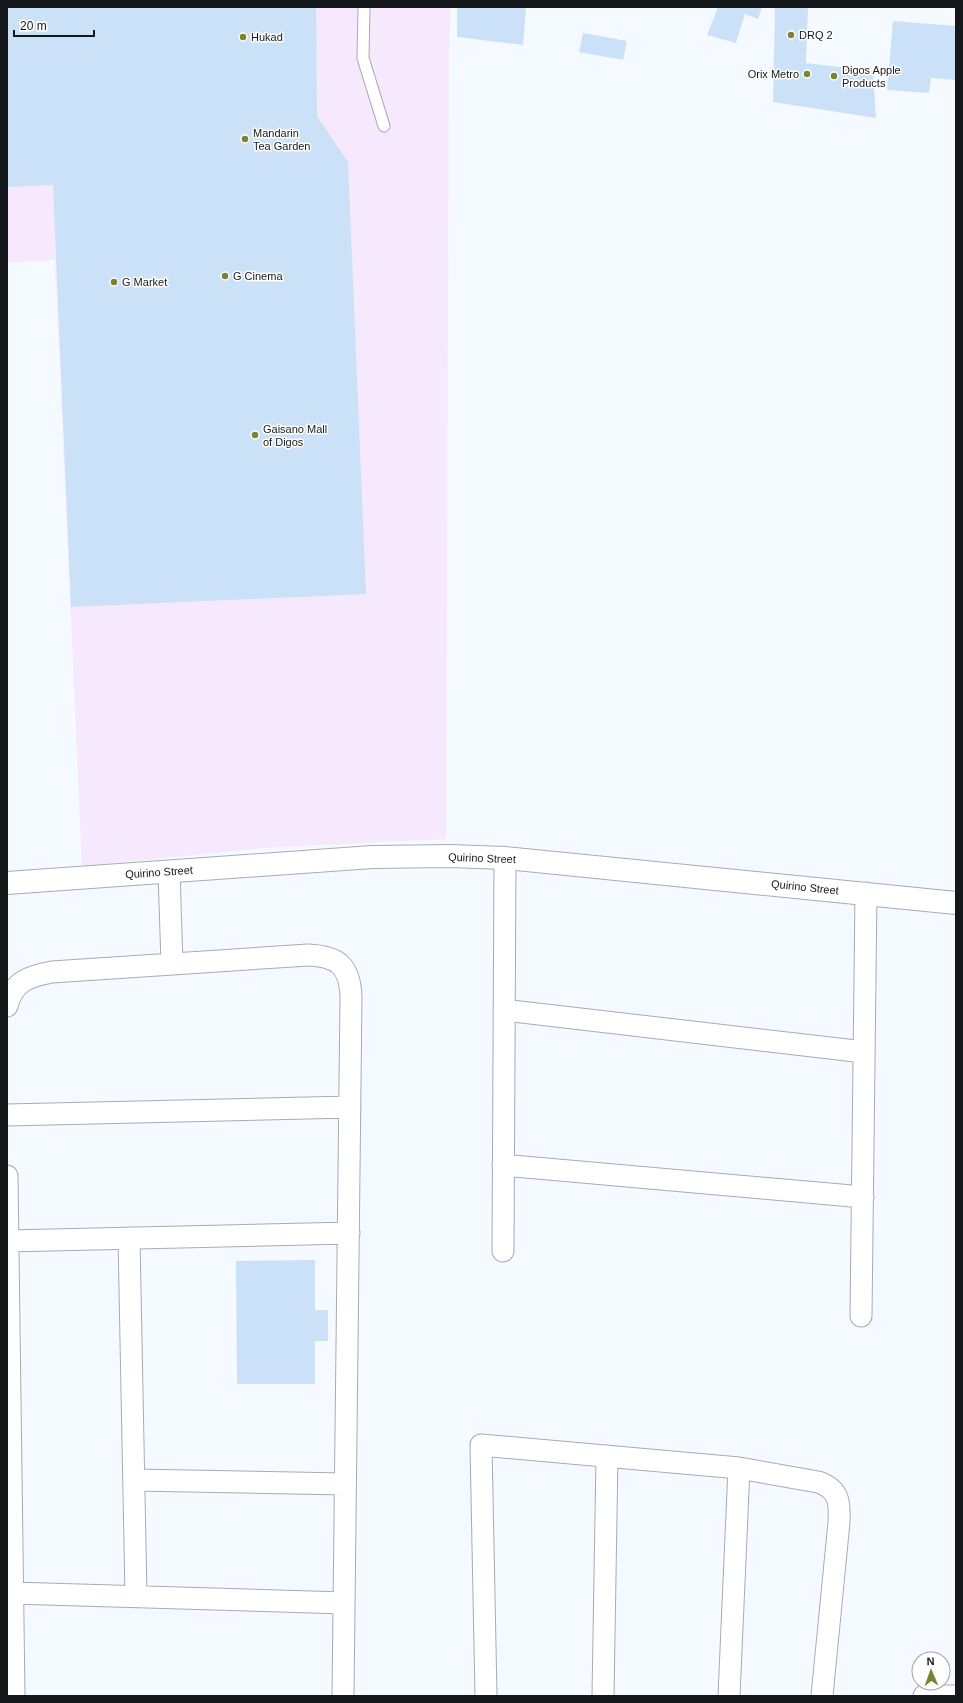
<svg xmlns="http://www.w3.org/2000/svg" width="963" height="1703" font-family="Arial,sans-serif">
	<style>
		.commercial { fill: #f6e9fe }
		.building { fill: #cae1f7 }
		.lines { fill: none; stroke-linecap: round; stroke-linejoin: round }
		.service-casing { stroke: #a6acb2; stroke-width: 13 }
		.minor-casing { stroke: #a6acb2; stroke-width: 23 }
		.tertiary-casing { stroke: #a6acb2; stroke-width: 24 }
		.service { stroke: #fff; stroke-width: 11 }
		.minor { stroke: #fff; stroke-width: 21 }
		.tertiary { stroke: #fff; stroke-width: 22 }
		.poi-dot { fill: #7a8430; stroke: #fff; stroke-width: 1.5 }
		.labels { text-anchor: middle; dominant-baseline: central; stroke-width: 3; stroke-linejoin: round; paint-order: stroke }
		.poi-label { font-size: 11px; fill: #15181a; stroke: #fff; text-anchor: start }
		.street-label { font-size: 11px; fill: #15181a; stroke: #fff }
	</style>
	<rect width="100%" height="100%" fill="#f4faff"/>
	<path class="commercial" d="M7,7H451L449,53L446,839L265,848L82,866L55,260L7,263Z"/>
	<path class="building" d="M7,7H316L317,116L348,162L366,594L71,607L53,185L7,187Z
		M457,7L526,8L523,45L457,37Z
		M718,7H762L758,19L745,14L736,43L707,35Z
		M775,7H808L806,63L873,71L876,118L773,102Z
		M893,21L956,26V80L931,78L929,93L887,90Z
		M583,33L627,41L623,60L579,52Z
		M315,1260V1310H328V1341H315V1384H237L236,1261Z"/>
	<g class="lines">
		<defs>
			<path id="service" d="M364,7L363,58L384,126"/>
			<path id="minor" d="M169,872L172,964
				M7,1006C13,981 30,976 52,972L308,955C338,956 350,966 351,997L343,1696
				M504,1010L864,1052
				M7,1115L350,1107
				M503,1165L863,1197
				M7,1176L14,1696
				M129,1238L136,1596
				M8,1241L349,1233
				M503,1251L505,858
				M861,1316L866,893
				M739,1468L818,1482C839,1489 840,1502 839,1522L822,1696
				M134,1480L345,1484
				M12,1593L344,1603
				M486,1696L481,1445L739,1468L729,1696
				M603,1696L607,1456
				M924,1696H956"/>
			<path id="tertiary" d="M7,883L372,857L450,856L505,858L956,903"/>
		</defs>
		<use href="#service" class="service-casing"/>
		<use href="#minor" class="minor-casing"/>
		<use href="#tertiary" class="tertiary-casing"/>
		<use href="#service" class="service"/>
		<use href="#minor" class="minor"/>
		<use href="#tertiary" class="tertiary"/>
	</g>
	<g class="poi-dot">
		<circle cx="791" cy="35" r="4"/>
		<circle cx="243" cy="37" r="4"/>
		<circle cx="807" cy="74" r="4"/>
		<circle cx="834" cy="76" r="4"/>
		<circle cx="245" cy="139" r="4"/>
		<circle cx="225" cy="276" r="4"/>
		<circle cx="114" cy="282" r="4"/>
		<circle cx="255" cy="435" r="4"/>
	</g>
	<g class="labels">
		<g class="poi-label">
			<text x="799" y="35">DRQ 2</text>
			<text x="251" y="37">Hukad</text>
			<text x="842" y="70">Digos Apple<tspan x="842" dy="13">Products</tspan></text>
			<text x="799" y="74" text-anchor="end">Orix Metro</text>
			<text x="253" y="133">Mandarin<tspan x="253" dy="13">Tea Garden</tspan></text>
			<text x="233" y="276">G Cinema</text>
			<text x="122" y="282">G Market</text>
			<text x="263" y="429">Gaisano Mall<tspan x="263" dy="13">of Digos</tspan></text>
		</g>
		<g class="street-label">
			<text transform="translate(482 858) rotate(2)">Quirino Street</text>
			<text transform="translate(159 872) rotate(-4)">Quirino Street</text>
			<text transform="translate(805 887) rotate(6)">Quirino Street</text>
		</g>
	</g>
	<rect width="963" height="1703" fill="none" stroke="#15181a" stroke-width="16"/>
	<g transform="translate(931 1671) rotate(358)"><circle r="19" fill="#ffffff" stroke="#a1a3a3"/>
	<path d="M0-3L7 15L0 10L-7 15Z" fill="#7a8430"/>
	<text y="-6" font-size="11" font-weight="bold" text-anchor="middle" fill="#15181a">N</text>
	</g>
	<path d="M14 30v6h80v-6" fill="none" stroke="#15181a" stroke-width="2"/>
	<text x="20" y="30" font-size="12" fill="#15181a" stroke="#ffffff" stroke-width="3" paint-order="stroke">20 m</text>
</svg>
